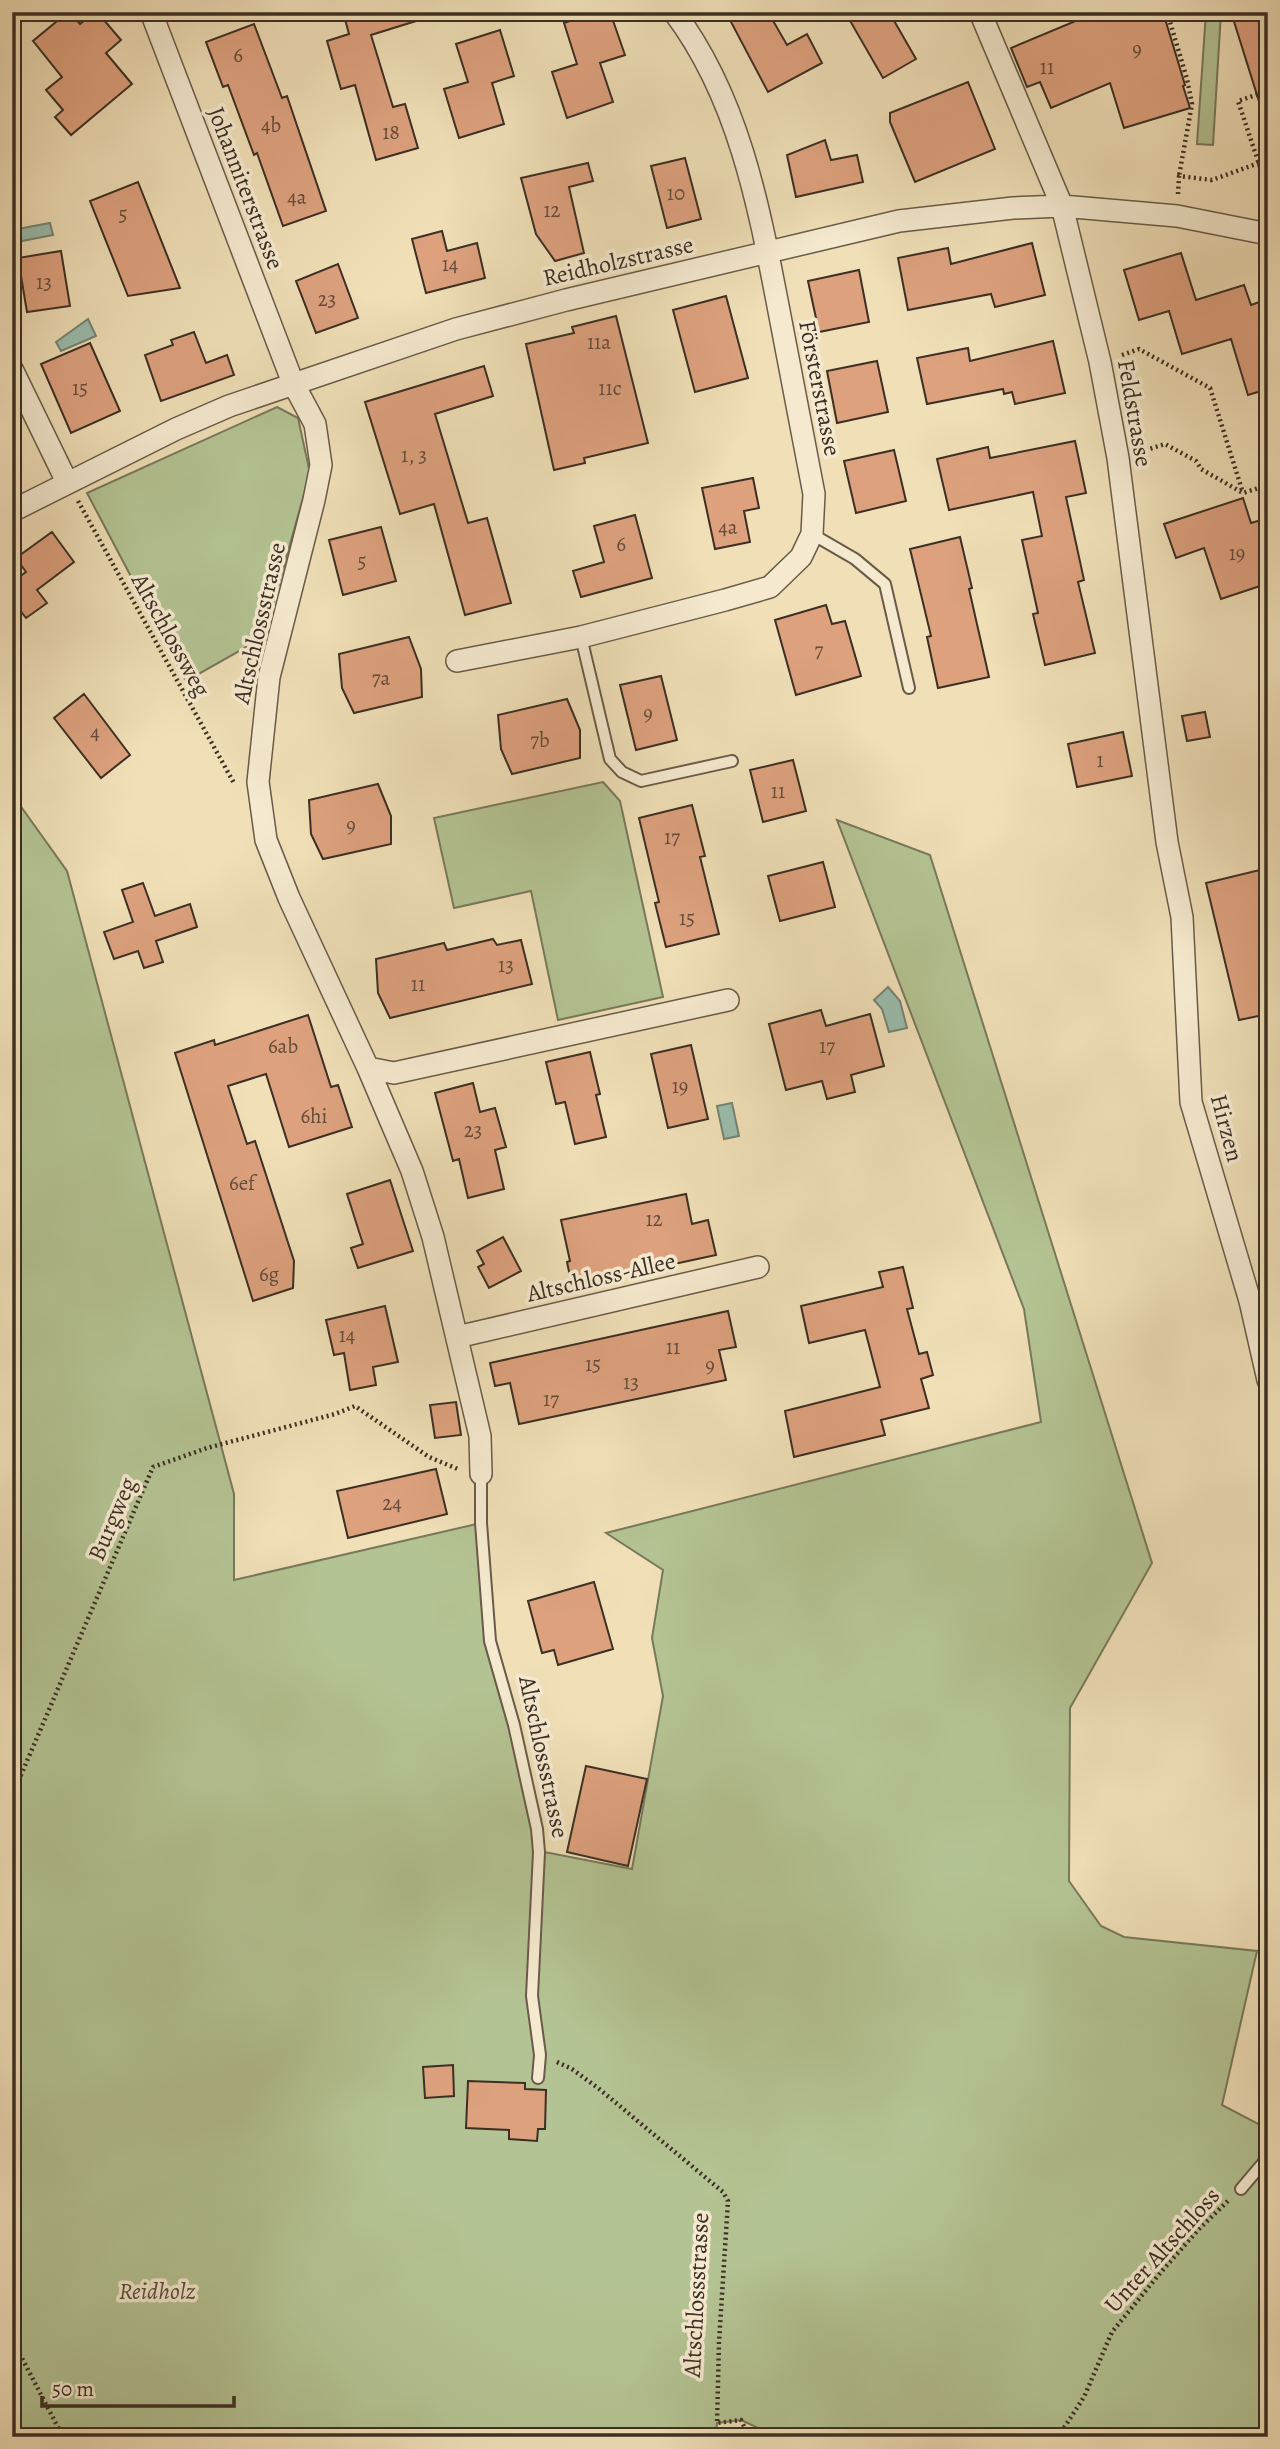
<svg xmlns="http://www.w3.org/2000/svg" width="1280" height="2449" font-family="Alegreya,serif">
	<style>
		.green { fill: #b4c393; stroke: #78795c; stroke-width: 2 }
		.water { fill: #9abdad; stroke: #748476; stroke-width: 2 }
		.building { fill: #dda17e; stroke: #3c2f24; stroke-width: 2 }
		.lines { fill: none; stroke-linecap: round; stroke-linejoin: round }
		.service-casing { stroke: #695b49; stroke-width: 14 }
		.minor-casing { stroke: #695b49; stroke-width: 24 }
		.path { stroke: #3c2f24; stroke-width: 4.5; stroke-dasharray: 2 3.5; stroke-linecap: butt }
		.service { stroke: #f5ead0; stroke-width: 10 }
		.minor { stroke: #f5ead0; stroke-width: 21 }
		.labels { text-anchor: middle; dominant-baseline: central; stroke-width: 7; stroke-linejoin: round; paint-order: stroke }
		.number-label { font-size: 21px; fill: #644c3a }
		.street-label { font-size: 24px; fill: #3c2f24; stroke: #f5ead0 }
		.park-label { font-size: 24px; font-style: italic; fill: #544d3a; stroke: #f5ead0 }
	</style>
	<rect width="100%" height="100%" fill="#f0dfb7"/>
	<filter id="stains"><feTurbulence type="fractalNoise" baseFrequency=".00286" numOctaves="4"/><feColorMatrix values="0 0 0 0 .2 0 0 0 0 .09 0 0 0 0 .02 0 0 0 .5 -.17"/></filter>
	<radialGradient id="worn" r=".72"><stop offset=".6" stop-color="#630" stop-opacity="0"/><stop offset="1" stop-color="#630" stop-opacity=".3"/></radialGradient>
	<path class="green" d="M1206,12H1221L1213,145L1197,144Z
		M277,407L298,418L310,473L264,637L186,681L87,493Z
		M603,782L620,801L663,997L558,1020L531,891L454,908L434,818Z
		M12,794L67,871L234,1494V1580L481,1523L490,1641L539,1851L632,1869L663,1696L652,1638L663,1570L606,1533L1041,1422L1024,1309L837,820L930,855L1152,1563L1070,1708L1069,1881L1101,1926L1124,1937L1257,1951L1222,2105L1268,2129V2437H778L741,2420L717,2423L716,2434L709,2437H12Z"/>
	<path class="water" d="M50,223L53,235L12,243V230Z
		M88,319L96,336L61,351L56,342Z
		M888,987L900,1001L907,1028L889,1032L882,1009L874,1000Z
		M732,1103L739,1136L724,1139L717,1106Z"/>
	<path class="building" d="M68,12H70L80,24L94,12H97L121,40L106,53L132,84L71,135L55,117L63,110L46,90L62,77L33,41Z
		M343,12H428L429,17L371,35L393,107L405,104L418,148L376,160L355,85L341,89L327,41L349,34Z
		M596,12H610L625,55L600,63L613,102L567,118L552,72L577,64L564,23Z
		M749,12H768L787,45L807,34L822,63L768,92L731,22Z
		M862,12H889L916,59L883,78L849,19Z
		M1097,12H1163L1185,85L1183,86L1190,108L1124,128L1110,83L1051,108L1040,82L1027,87L1011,48Z
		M1231,12H1268V113L1263,114Z
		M254,24L282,98L287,96L326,211L283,226L257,153L254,155L228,85L223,87L206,42Z
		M500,30L514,76L492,83L504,124L459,138L444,89L468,82L456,44Z
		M968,82L995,149L915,182L890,122V113Z
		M825,140L831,160L857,155L863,182L796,197L787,155Z
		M685,158L701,219L667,228L651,166Z
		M588,163L593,181L569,187L584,253L555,261L536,234L521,178Z
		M138,182L180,288L128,296L90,201Z
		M442,231L447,251L477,243L485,278L426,293L412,239Z
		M1032,243L1045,295L995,307L991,294L908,310L898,258L948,248L951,264Z
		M61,251L70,306L27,312L18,258Z
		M1181,253L1196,300L1244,285L1251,305L1268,299V389L1248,395L1231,339L1182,354L1169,311L1139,320L1124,270Z
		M338,264L358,318L316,333L296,281Z
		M859,270L869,322L819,332L808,281Z
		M726,296L748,378L695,392L673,310Z
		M616,316L648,443L584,458L585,463L554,470L526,344L574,333L572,327Z
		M194,332L206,363L227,355L234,375L161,401L145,355L173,345L171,340Z
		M1053,341L1065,393L1015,404L1012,392L1004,394L1003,389L927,404L917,358L968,348L970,361Z
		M90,343L120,411L71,433L41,364Z
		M877,361L888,412L837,423L827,371Z
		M484,366L493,396L435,414L468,523L487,518L511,603L465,615L434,504L400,514L365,402Z
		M1075,441L1086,493L1066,497L1084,580L1078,582L1095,653L1045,665L1033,614L1038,613L1022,540L1042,536L1033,492L949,510L937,459L988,447L990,458Z
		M894,450L906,501L856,513L844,461Z
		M753,478L759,508L744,511L750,542L715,549L702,488Z
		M1243,498L1251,523L1268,518V570L1259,573L1263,585L1221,599L1204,548L1176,558L1164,524Z
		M635,515L652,578L581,597L573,571L604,562L594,526Z
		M381,527L396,581L343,595L329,540Z
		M52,532L74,562L37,590L47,603L26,618L12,600V582L26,572L16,558Z
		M960,537L972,588L969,589L989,677L938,688L927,637L931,636L910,549Z
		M826,605L832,624L845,621L861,676L796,695L775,620Z
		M409,637L421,669L422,697L354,713L342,688L339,654Z
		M661,676L677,740L636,750L620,685Z
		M84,694L130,755L101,778L54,718Z
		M567,699L580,730V758L512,774L501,749L498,715Z
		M1205,712L1210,737L1187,741L1182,716Z
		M1123,732L1132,776L1077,787L1068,744Z
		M793,760L806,811L763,822L750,770Z
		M378,784L391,816V844L323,859L311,834L309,800Z
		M692,805L705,856L700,857L719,934L666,947L655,903L659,902L639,818Z
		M823,862L835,907L780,921L768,876Z
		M1268,868V1014L1239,1020L1206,883Z
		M143,883L155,916L190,904L197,927L156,941L163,962L144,968L138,951L114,959L104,932L133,922L122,890Z
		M493,939L497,945L521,940L532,984L390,1018L378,993L376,959L444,943L447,950Z
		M821,1010L826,1026L870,1014L884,1066L851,1075L855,1092L827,1099L822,1081L786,1090L769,1024Z
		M308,1015L331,1087L338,1085L352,1127L289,1147L266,1074L228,1086L247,1144L255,1141L294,1261L293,1288L253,1301L175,1053L214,1040L215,1045Z
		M691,1045L708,1119L668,1128L651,1054Z
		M590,1052L600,1094L596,1095L606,1137L575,1144L565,1102L556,1104L546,1062Z
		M473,1083L480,1112L495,1108L506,1147L495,1150L504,1189L468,1198L459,1159L453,1161L435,1093Z
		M390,1180L413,1251L358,1268L351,1248L363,1244L347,1194Z
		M686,1194L692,1224L708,1220L716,1255L572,1286L567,1262L570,1261L561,1220Z
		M503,1237L521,1271L489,1288L478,1267L484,1264L477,1251Z
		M903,1267L913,1308L907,1309L919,1354L927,1352L933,1375L921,1379L929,1408L881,1420L885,1435L794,1457L785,1411L880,1387L865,1330L809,1343L801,1306L883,1287L879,1272Z
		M385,1306L398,1362L373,1367L376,1385L350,1390L344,1353L334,1355L326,1320Z
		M728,1311L736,1347L719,1350L726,1380L519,1424L510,1383L495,1386L490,1363Z
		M456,1402L461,1435L435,1438L430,1405Z
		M436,1469L447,1514L348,1538L337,1491Z
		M594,1582L613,1649L558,1665L554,1650L542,1653L528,1601Z
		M586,1766L647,1779L628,1866L567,1852Z
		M453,2065L454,2096L425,2098L423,2067Z
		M468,2081L525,2083V2089L546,2090L545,2129H538L537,2141L509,2139V2130L466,2128Z"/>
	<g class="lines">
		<defs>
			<path id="service" d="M812,534L855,559L885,584L909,688
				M581,637L610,759L622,772L641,781L732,761
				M481,1474V1523L490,1641L514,1725L537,1829L539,1852L532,1996L540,2055L538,2078
				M1241,2189L1268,2157"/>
			<path id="minor" d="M151,12L293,383L315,424L321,465L314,500L269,677L258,782L266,840L289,898L368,1068L412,1171L433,1237L480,1436L481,1474
				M980,12L1062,206L1100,362L1118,458L1167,842L1182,917L1191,1102L1250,1301L1268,1380
				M12,369L67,482
				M12,511L176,429L229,406L456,329L566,300L899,221L1013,208L1062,206L1177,216L1268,234
				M457,661L581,637L725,600L770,587L801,557L812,534L814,494C802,433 791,372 779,311C759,207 739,98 674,12
				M368,1068L394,1073L728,1000
				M457,1337L758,1267"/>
		</defs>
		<use href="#service" class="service-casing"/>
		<use href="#minor" class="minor-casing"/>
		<path class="path" d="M1167,12L1187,79L1192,104L1179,176
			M1268,91L1238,101L1268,191
			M1178,194L1179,176L1212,180L1259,163
			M1122,355L1139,349L1210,388L1243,493
			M1140,452L1165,444L1196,461L1201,469L1243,493L1268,485
			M78,501L235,785
			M12,1796L153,1467L207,1448L335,1414L355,1406L429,1457L460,1470
			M557,2062L572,2069L598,2088L723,2192L728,2201L719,2342L717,2423L741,2420L749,2437
			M12,2339L63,2437
			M1058,2437L1084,2397L1112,2332L1161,2272L1199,2229L1230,2199"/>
		<use href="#service" class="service"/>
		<use href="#minor" class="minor"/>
	</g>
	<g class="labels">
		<g class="number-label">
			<text x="1137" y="49">9</text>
			<text x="238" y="55">6</text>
			<text x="1047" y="67">11</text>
			<text x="271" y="125">4b</text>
			<text x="391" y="132">18</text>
			<text x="676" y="193">10</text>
			<text x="297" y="197">4a</text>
			<text x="552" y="210">12</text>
			<text x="123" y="214">5</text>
			<text x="450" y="264">14</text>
			<text x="44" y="282">13</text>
			<text x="327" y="299">23</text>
			<text x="599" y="342">11a</text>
			<text x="80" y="388">15</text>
			<text x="610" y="388">11c</text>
			<text x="414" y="455">1, 3</text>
			<text x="728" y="527">4a</text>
			<text x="621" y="544">6</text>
			<text x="1237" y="553">19</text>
			<text x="362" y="561">5</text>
			<text x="819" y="650">7</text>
			<text x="381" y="678">7a</text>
			<text x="648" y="713">9</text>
			<text x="95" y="732">4</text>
			<text x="540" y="740">7b</text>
			<text x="1100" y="760">1</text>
			<text x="778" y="791">11</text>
			<text x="351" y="825">9</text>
			<text x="672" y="837">17</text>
			<text x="687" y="918">15</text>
			<text x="506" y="965">13</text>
			<text x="418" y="984">11</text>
			<text x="283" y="1046">6ab</text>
			<text x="827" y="1046">17</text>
			<text x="680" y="1086">19</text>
			<text x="314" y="1116">6hi</text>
			<text x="473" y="1130">23</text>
			<text x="242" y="1183">6ef</text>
			<text x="654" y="1219">12</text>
			<text x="269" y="1274">6g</text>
			<text x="347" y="1335">14</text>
			<text x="673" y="1347">11</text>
			<text x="593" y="1364">15</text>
			<text x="710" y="1365">9</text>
			<text x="631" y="1382">13</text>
			<text x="551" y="1399">17</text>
			<text x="392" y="1503">24</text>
		</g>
		<g class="street-label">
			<text transform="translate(246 188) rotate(69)">Johanniterstrasse</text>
			<text transform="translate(618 261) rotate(-13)">Reidholzstrasse</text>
			<text transform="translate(820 388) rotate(79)">Försterstrasse</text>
			<text transform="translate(1135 413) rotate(80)">Feldstrasse</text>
			<text transform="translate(259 623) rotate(-77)">Altschlossstrasse</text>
			<text transform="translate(171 635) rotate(61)">Altschlossweg</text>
			<text transform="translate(1227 1128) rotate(75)">Hirzen</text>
			<text transform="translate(601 1277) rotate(-13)">Altschloss-Allee</text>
			<text transform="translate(112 1519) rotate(-67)">Burgweg</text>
			<text transform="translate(544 1757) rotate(78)">Altschlossstrasse</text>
			<text transform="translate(1162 2250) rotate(-48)">Unter Altschloss</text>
			<text transform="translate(696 2295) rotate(-87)">Altschlossstrasse</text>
		</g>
		<g class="park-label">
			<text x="157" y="2291">Reidholz</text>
		</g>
	</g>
	<rect width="1280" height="2449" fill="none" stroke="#f0dfb7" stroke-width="42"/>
	<rect x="14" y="14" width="1252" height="2421" fill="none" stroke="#3c2f24" stroke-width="3.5"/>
	<rect x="21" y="21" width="1238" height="2407" fill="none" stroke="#3c2f24" stroke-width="2"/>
	<path d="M42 2396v10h192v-10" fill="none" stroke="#3c2f24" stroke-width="3.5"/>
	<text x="52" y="2396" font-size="21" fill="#3c2f24" stroke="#f5ead0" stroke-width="5" paint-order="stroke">50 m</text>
	<rect width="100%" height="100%" filter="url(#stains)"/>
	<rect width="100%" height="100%" fill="url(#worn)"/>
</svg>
